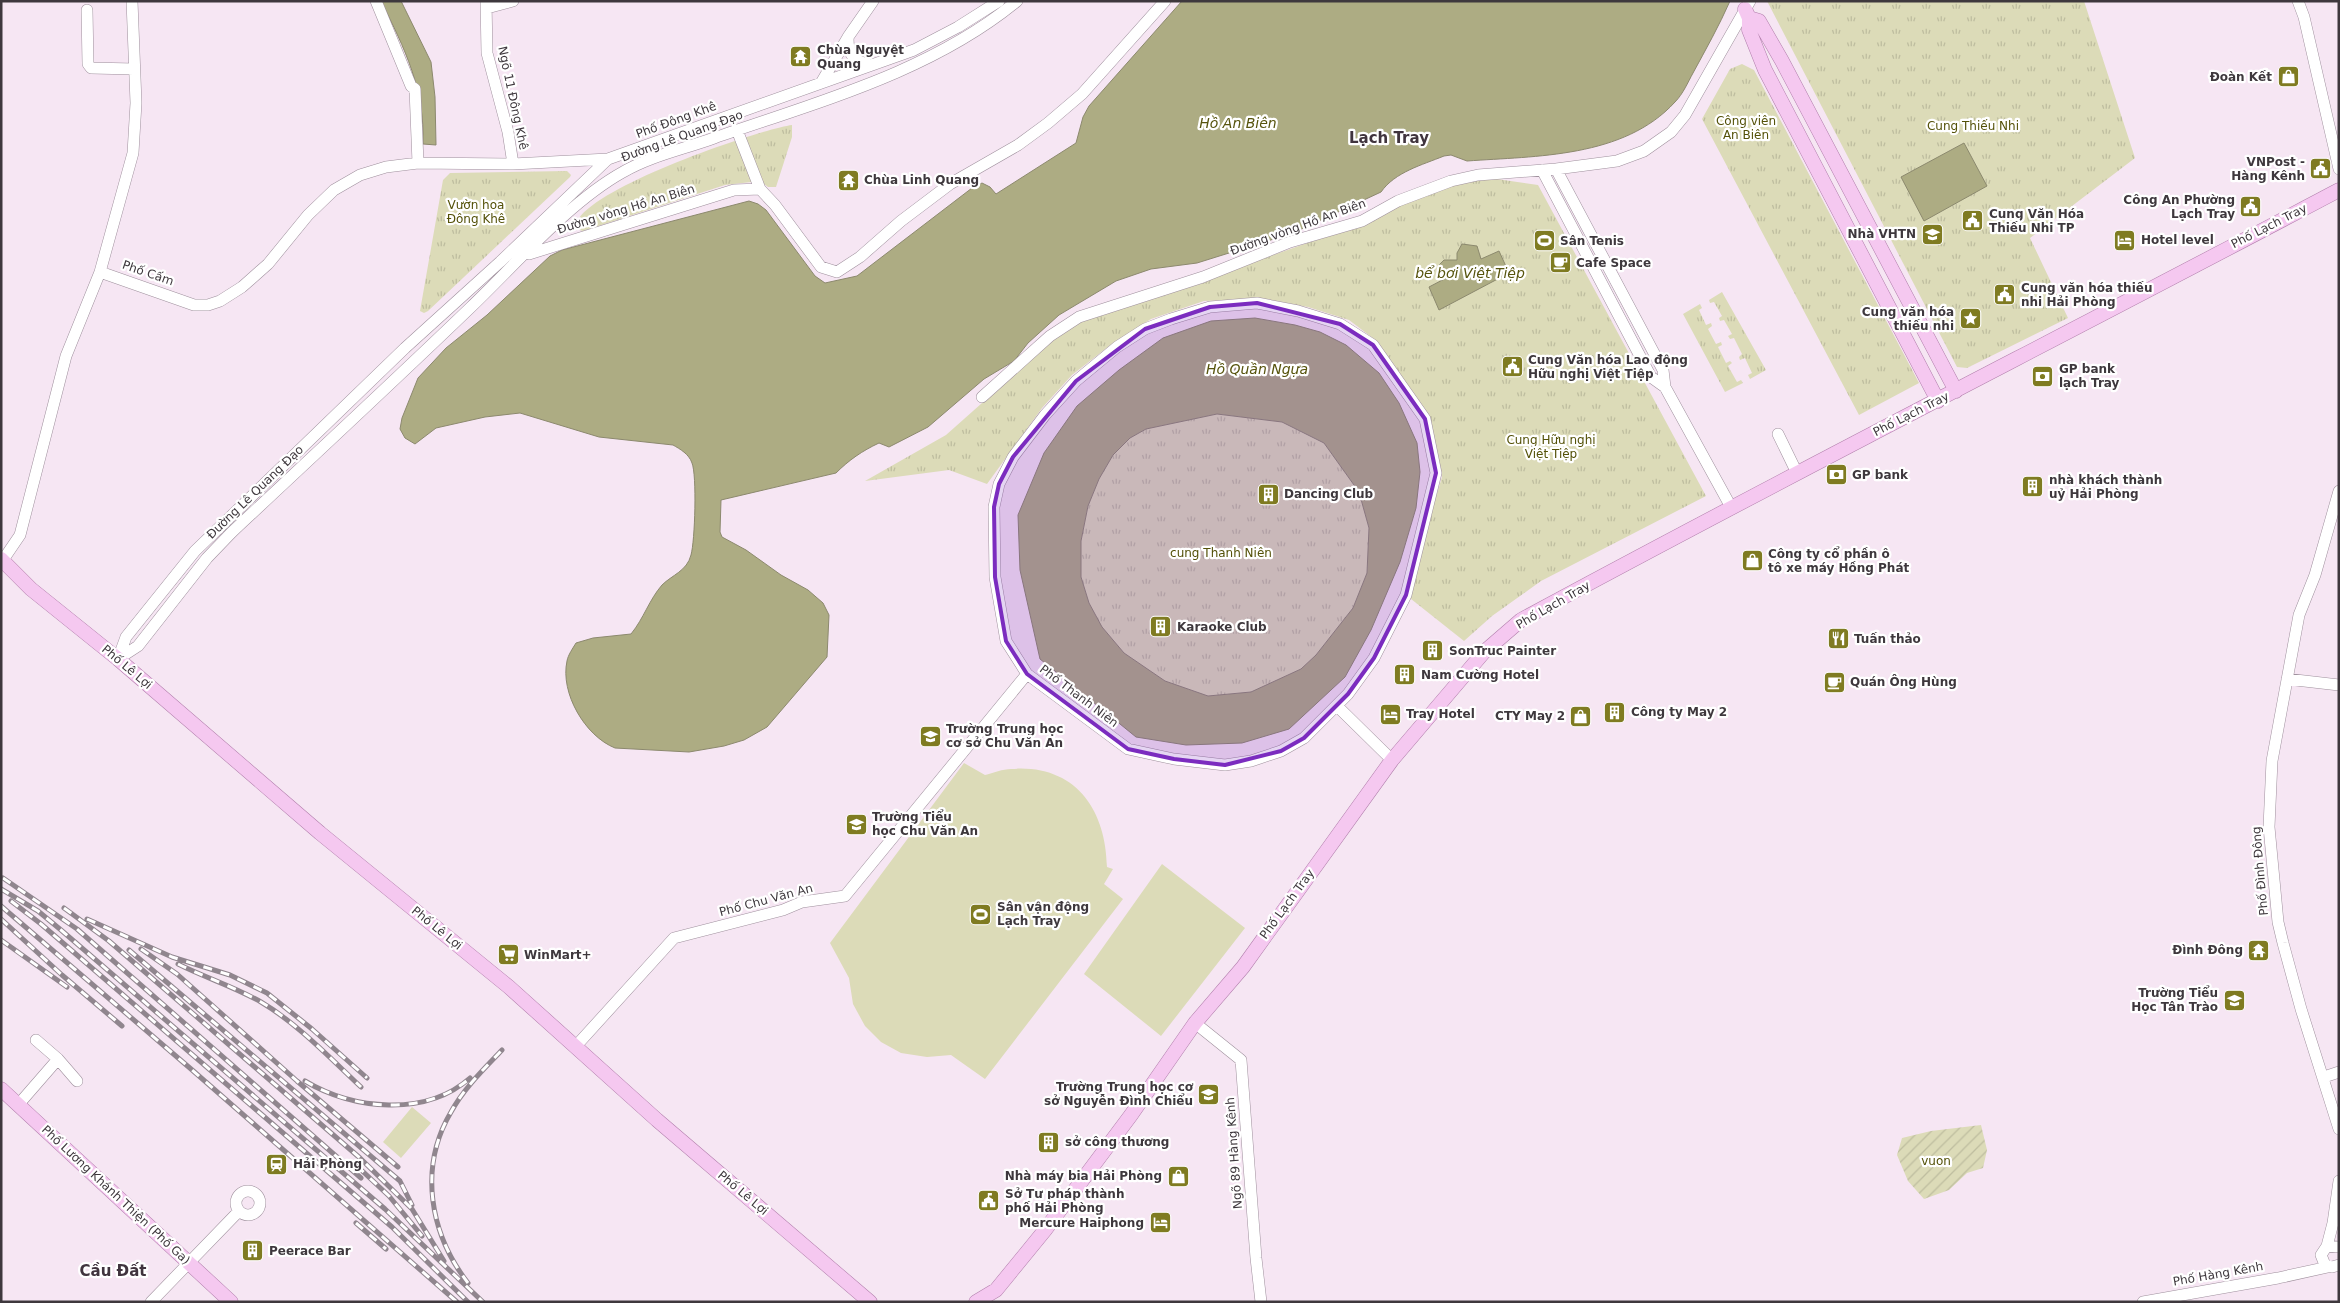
<svg xmlns="http://www.w3.org/2000/svg" width="2340" height="1303" font-family="'DejaVu Sans',sans-serif">
	<style>
		.grass { fill: #dcdbb8 }
		.park { fill: url(#park-tufts) }
		.garden { fill: url(#garden-furrows) }
		.water { fill: #adac83; stroke: #8c896e; fill-rule: evenodd }
		.lines { fill: none; stroke-linecap: round; stroke-linejoin: round }
		.minor-casing { stroke: #9f909d; stroke-width: 12 }
		.major-casing { stroke: #b17eab; stroke-width: 15 }
		.minor { stroke: #fff; stroke-width: 11 }
		.major { stroke: #f5c8f0; stroke-width: 14 }
		.rail-casing { stroke: #90868e; stroke-width: 5 }
		.rail { stroke: #fff; stroke-width: 3; stroke-dasharray: 9; stroke-linecap: butt }
		.marked { fill: #7b2cbf; fill-opacity: 0.2; stroke: #7b2cbf; stroke-width: 4; stroke-linejoin: round }
		.labels { text-anchor: middle; dominant-baseline: central; stroke-width: 4.5; stroke-linejoin: round; paint-order: stroke }
		.poi-label { font-size: 12px; font-weight: bold; fill: #3e383d; stroke: #fff; text-anchor: start }
		.street-label { font-size: 12px; fill: #3e383d; stroke: #fff }
		.park-label { font-size: 12px; fill: #545108; stroke: #fff }
		.water-label { font-size: 14px; font-style: italic; fill: #57540d; stroke: #fff }
		.quarter-label { font-size: 15px; font-weight: bold; fill: #40343e; stroke: #fff }
	</style>
	<defs>
		<pattern id="park-tufts" width="24" height="20" patternUnits="userSpaceOnUse" patternTransform="scale(1.25)"><rect width="24" height="20" fill="#dcdbb8"/><path d="M3 7l-1-3M5 7V3M7 7l1-3M15 17l-1-3M17 17v-4M19 17l1-3" fill="none" stroke="#bebd9f"/></pattern>
		<pattern id="garden-furrows" width="10" height="10" patternUnits="userSpaceOnUse" patternTransform="scale(1.25)"><rect width="10" height="10" fill="#dcdbb8"/><path d="M-1 1l2-2M0 10L10 0M9 11l2-2" fill="none" stroke="#bebd9f"/></pattern>
	</defs>
	<rect width="100%" height="100%" fill="#f6e6f3"/>
	<path class="grass" d="M964,763L985,775C993,773 1003,769 1011,769C1075,764 1106,809 1107,867L1113,869L1104,884L1123,899L985,1079L951,1055L927,1057L901,1053L881,1042L865,1026L853,1004L849,978L830,943Z
		M1162,864L1245,928L1161,1036L1084,974Z
		M412,1107L431,1123L401,1158L383,1142Z"/>
	<path class="park" d="M1767,1H2084L2135,158L2030,238L2068,318L1967,368L1957,367Z
		M1742,64L1754,70L1919,383L1859,415L1702,119L1730,69Z
		M792,125V137L776,187H768L760,181L725,185L583,231L576,229C569,194 760,129 792,125Z
		M567,171L571,175L570,177L428,311L424,313L420,311L443,180L450,173Z
		M1490,178L1538,185L1706,496L1541,581L1492,616L1464,641L1406,595L1442,477L1427,418L1378,342L1349,320L1308,307L1265,299L1204,301L1151,319L1113,343L1072,375L1042,408L987,484L949,470L865,481L946,435L1079,317L1205,279L1364,223L1398,203L1456,182Z
		M1722,292L1766,370L1750,379L1748,375L1752,373L1745,358L1740,360L1739,357L1742,354L1734,338L1730,339L1728,336L1732,334L1724,320L1720,321L1719,318L1722,316L1714,302L1710,303L1709,300Z
		M1700,304L1702,308L1699,310L1706,325L1711,323L1712,326L1708,329L1716,344L1721,342L1722,345L1718,347L1726,363L1730,361L1732,363L1728,366L1737,382L1741,380L1743,383L1725,392L1683,314Z
		M1217,414L1282,422L1324,443L1359,492L1369,528L1367,573L1353,608L1316,655L1301,669L1251,692L1208,696L1165,681L1124,653L1102,627L1089,603L1081,577V541L1088,506L1099,479L1113,455L1130,438L1146,429Z"/>
	<path class="garden" d="M1981,1125L1987,1150L1983,1168L1967,1173L1949,1190L1924,1199L1908,1181L1897,1155L1902,1138L1931,1131Z"/>
	<path class="water" d="M381,1H401L431,62L435,97L436,145L423,144C425,90 405,49 381,1Z
		M1182,1H1730C1719,26 1706,49 1693,73C1688,82 1683,94 1675,102C1624,158 1536,156 1467,161L1451,155L1444,156C1422,165 1395,172 1381,192L1293,233L1197,263L1151,269L1116,281L1059,315L1028,343L1014,361L984,379L928,427L889,447L879,443C862,451 849,460 836,473L721,500L720,532L722,537L746,550L781,575L808,590L823,603L829,615L827,657L767,727L744,740L724,746L689,752L615,748C585,736 560,693 567,661C568,655 573,648 576,643L593,638L631,634C644,618 649,600 662,585C672,575 687,571 691,555C695,541 697,475 692,463C689,454 680,449 673,445L599,437L520,413L485,417L436,428L415,444L405,438L400,429L402,418L418,378L446,348L487,315L550,256L562,250L749,201L758,204L766,210L815,276L825,283L857,276L972,188L982,183L990,187L996,194L1076,143L1083,117L1089,106Z
		M1964,143L1987,186L1924,221L1901,177Z
		M1462,244L1477,246L1481,259L1499,251L1509,273L1439,310L1429,287L1450,276L1440,273L1439,265L1444,260H1457V253Z
		M1255,318L1295,325L1320,332L1346,345L1379,373L1399,403L1417,443L1420,472L1416,508L1400,562L1371,630L1345,677L1289,729L1242,743L1186,745L1136,737L1040,659L1020,570L1018,515L1044,453L1077,406L1119,370L1163,338L1211,321ZM1217,414L1282,422L1324,443L1359,492L1369,528L1367,573L1353,608L1316,655L1301,669L1251,692L1208,696L1165,681L1124,653L1102,627L1089,603L1081,577V541L1088,506L1099,479L1113,455L1130,438L1146,429Z"/>
	<g class="lines">
		<defs>
			<path id="minor" d="M376,1L411,86L415,89L418,163
				M486,1L487,53L508,132L513,164
				M2298,1L2304,17L2339,169
				M487,8L513,1
				M87,10L88,64L91,68L134,69
				M848,37C848,56 853,61 871,65
				M821,83L848,37L873,1
				M737,130L760,189L775,205L821,267L837,272L860,257L901,221L950,184L1018,145L1048,123L1082,94L1165,1
				M1556,169L1663,370L1665,387L1731,507
				M1542,170L1651,377L1665,387
				M529,254L734,190L760,189
				M100,272L194,305H208L220,301L242,287L268,264L308,215L334,190L360,175L386,167L418,163L513,164L608,159L914,50L958,27L999,1
				M1257,303L1298,311L1340,324L1373,345L1425,419L1436,473L1406,595L1374,658L1348,694L1304,738L1281,751L1251,761L1225,765L1174,759L1128,749L1027,674L1006,641L995,577L994,507L999,484L1013,457L1045,415L1076,381L1117,347L1145,329L1171,319L1210,307Z
				M982,397L1050,336L1079,317L1203,277L1290,242L1362,221L1398,201L1451,181L1478,175L1556,169L1617,161L1644,151L1671,132L1685,115L1750,1
				M1778,434L1797,473
				M2339,491L2315,575L2299,615L2272,761L2269,827L2278,922L2283,943L2301,1009L2339,1129
				M3,560L20,535L66,356L100,272L133,153L136,103L132,1
				M118,659L138,646L207,558L231,533C311,458 392,383 471,307C516,264 569,202 623,172C650,156 684,149 714,138C817,102 931,72 1017,1
				M118,659L126,637L195,551L405,348L500,262L608,159
				M2287,679L2339,685
				M1337,706L1392,760
				M1195,1023L1241,1060L1256,1258L1261,1302
				M36,1040L58,1059L77,1081
				M576,1046L674,938L783,910L802,902L845,896L1027,674
				M2324,1077L2339,1072
				M18,1105L58,1059
				M236 1203a12 12 0 1 1 24 0a12 12 0 1 1-24 0Z
				M2327,1246L2333,1223L2339,1181
				M2339,1247L2327,1246L2321,1255L2325,1265L2332,1267L2339,1265
				M151,1302L239,1211
				M2143,1302L2278,1278L2328,1267"/>
			<path id="major" d="M1745,9L1749,18V30L1765,70L1938,401
				M1749,18L1759,21L1782,61L1956,391
				M1,559L31,589L118,659L320,833L509,987L657,1120L870,1302
				M1,1089L231,1302
				M976,1302L996,1290L1045,1230L1131,1115L1195,1023L1243,967L1392,760L1484,652L1521,620C1792,473 2067,334 2339,190"/>
		</defs>
		<use href="#minor" class="minor-casing"/>
		<use href="#major" class="major-casing"/>
		<use href="#minor" class="minor"/>
		<use href="#major" class="major"/>
		<defs>
			<path id="rail" d="M3,878L77,929L361,1178
				M1,889L38,911L61,930L385,1209L483,1302
				M11,901L41,924L392,1227L468,1302
				M1,906L191,1069L457,1302
				M64,908L109,941L360,1158L412,1209L444,1261
				M1,919L62,975L122,1026
				M87,919L172,957L230,975L267,993L312,1029L367,1078
				M1,940L67,987
				M141,949L177,974L297,1081L398,1167
				M129,950L400,1181L412,1205
				M178,964C206,978 235,987 261,1002C298,1024 330,1058 361,1087
				M305,1081C353,1110 426,1117 470,1078
				M357,1166L389,1196L422,1236
				M356,1223L386,1249
				M468,1283C430,1234 418,1168 451,1112C464,1088 484,1069 502,1050"/>
		</defs>
		<use href="#rail" class="rail-casing"/>
		<use href="#rail" class="rail"/>
	</g>
	<path class="marked" d="M1257,303L1340,324L1373,345L1425,419L1436,473L1406,595L1374,658L1348,694L1304,738L1281,751L1225,765L1174,759L1128,749L1027,674L1006,641L995,577L994,507L999,484L1013,457L1076,381L1145,329L1210,307Z"/>
	<defs>
		<symbol id="temple-square" viewBox="-11 -11 22 22"><rect x="-9" y="-9" width="18" height="18" rx="4" fill="#7f7b21" stroke="#fff"/><path d="M0-6L5-2H3V0L6.5 2.5H4V6H1.5V3h-3V6H-4V2.5H-6.5L-3 0V-2H-5Z" fill="#fff"/></symbol>
		<symbol id="shop-square" viewBox="-11 -11 22 22"><rect x="-9" y="-9" width="18" height="18" rx="4" fill="#7f7b21" stroke="#fff"/><path d="M-5-2.5h2.3a2.7 3.5 0 0 1 5.4 0H5L5.5 6h-11ZM-1.5-2.5h3a1.5 2.3 0 0 0-3 0Z" fill="#fff"/></symbol>
		<symbol id="civic-square" viewBox="-11 -11 22 22"><rect x="-9" y="-9" width="18" height="18" rx="4" fill="#7f7b21" stroke="#fff"/><path d="M-.6-6.5H3V-4.5H.6V-3L4-1V1h2V6H-6V1h2V-1L-.6-3ZM-1.2 2.5V6h2.4V2.5Z" fill="#fff"/></symbol>
		<symbol id="school-square" viewBox="-11 -11 22 22"><rect x="-9" y="-9" width="18" height="18" rx="4" fill="#7f7b21" stroke="#fff"/><path d="M0-5L7-2L0 1L-7-2ZM-4 1L0 2.5L4 1V4Q0 6-4 4Z" fill="#fff"/></symbol>
		<symbol id="hotel-square" viewBox="-11 -11 22 22"><rect x="-9" y="-9" width="18" height="18" rx="4" fill="#7f7b21" stroke="#fff"/><path d="M-6-4.5h1.5V1H6V5H4.5V3h-9V5H-6ZM-4 0a1.8 1.8 0 1 1 3.6 0ZM.5 0V-2.5h3Q6-2.5 6 0Z" fill="#fff"/></symbol>
		<symbol id="stadium-square" viewBox="-11 -11 22 22"><rect x="-9" y="-9" width="18" height="18" rx="4" fill="#7f7b21" stroke="#fff"/><path d="M0-5a6.5 5 0 1 0 0 10a6.5 5 0 1 0 0-10ZM-3.5-1.8h7v3.6h-7Z" fill="#fff"/></symbol>
		<symbol id="cafe-square" viewBox="-11 -11 22 22"><rect x="-9" y="-9" width="18" height="18" rx="4" fill="#7f7b21" stroke="#fff"/><path d="M-5.5-4.5H6V0H3Q3 3.5 0 3.5H-2.5Q-5.5 3.5-5.5 0ZM3-3.2v2h1.7v-2ZM-6 4.5H4V6H-6Z" fill="#fff"/></symbol>
		<symbol id="sight-square" viewBox="-11 -11 22 22"><rect x="-9" y="-9" width="18" height="18" rx="4" fill="#7f7b21" stroke="#fff"/><path d="M0-6L1.8-2.2L6-1.7L2.9 1.2L3.7 5.4L0 3.3L-3.7 5.4L-2.9 1.2L-6-1.7L-1.8-2.2Z" fill="#fff"/></symbol>
		<symbol id="bank-square" viewBox="-11 -11 22 22"><rect x="-9" y="-9" width="18" height="18" rx="4" fill="#7f7b21" stroke="#fff"/><path d="M-6-4H6V4H-6ZM0-2.3a2.3 2.3 0 1 0 0 4.6a2.3 2.3 0 1 0 0-4.6Z" fill="#fff"/></symbol>
		<symbol id="building-square" viewBox="-11 -11 22 22"><rect x="-9" y="-9" width="18" height="18" rx="4" fill="#7f7b21" stroke="#fff"/><path d="M-4-6H4V6H1V3H-1V6H-4ZM-2.5-4.3h1.7v1.8h-1.7ZM.8-4.3h1.7v1.8H.8ZM-2.5-1h1.7V.8h-1.7ZM.8-1h1.7V.8H.8Z" fill="#fff"/></symbol>
		<symbol id="restaurant-square" viewBox="-11 -11 22 22"><rect x="-9" y="-9" width="18" height="18" rx="4" fill="#7f7b21" stroke="#fff"/><path d="M-5-6h1v4h1v-4h1v4h1v-4h1v5L-1.5 .5V6h-2V.5L-5-1ZM5-6V6H3V1.5H1.5Q1.5-4 5-6Z" fill="#fff"/></symbol>
		<symbol id="supermarket-square" viewBox="-11 -11 22 22"><rect x="-9" y="-9" width="18" height="18" rx="4" fill="#7f7b21" stroke="#fff"/><path d="M-6-5.5h2.5l.6 2H6L4.5 2H-2.5L-4.4-4H-6ZM-1.5 3.2a1.3 1.3 0 1 0 .1 0ZM3 3.2a1.3 1.3 0 1 0 .1 0Z" fill="#fff"/></symbol>
		<symbol id="station-square" viewBox="-11 -11 22 22"><rect x="-9" y="-9" width="18" height="18" rx="4" fill="#7f7b21" stroke="#fff"/><path d="M-3-6H3Q5-6 5-4V2Q5 4 3 4L4.5 6H3L1.5 4h-3L-3 6H-4.5L-3 4Q-5 4-5 2V-4Q-5-6-3-6ZM-3.5-4v3h7v-3ZM-3.5 1v1.5H-2V1ZM2 1v1.5H3.5V1Z" fill="#fff"/></symbol>
	</defs>
	<g fill-rule="evenodd">
		<use href="#temple-square" x="788" y="44" width="25" height="25"/>
		<use href="#shop-square" x="2276" y="64" width="25" height="25"/>
		<use href="#civic-square" x="2308" y="156" width="25" height="25"/>
		<use href="#temple-square" x="836" y="168" width="25" height="25"/>
		<use href="#civic-square" x="2238" y="194" width="25" height="25"/>
		<use href="#civic-square" x="1960" y="208" width="25" height="25"/>
		<use href="#school-square" x="1920" y="222" width="25" height="25"/>
		<use href="#hotel-square" x="2112" y="228" width="25" height="25"/>
		<use href="#stadium-square" x="1532" y="228" width="25" height="25"/>
		<use href="#cafe-square" x="1548" y="250" width="25" height="25"/>
		<use href="#civic-square" x="1992" y="282" width="25" height="25"/>
		<use href="#sight-square" x="1958" y="306" width="25" height="25"/>
		<use href="#civic-square" x="1500" y="354" width="25" height="25"/>
		<use href="#bank-square" x="2030" y="364" width="25" height="25"/>
		<use href="#bank-square" x="1824" y="462" width="25" height="25"/>
		<use href="#building-square" x="2020" y="474" width="25" height="25"/>
		<use href="#building-square" x="1256" y="482" width="25" height="25"/>
		<use href="#shop-square" x="1740" y="548" width="25" height="25"/>
		<use href="#building-square" x="1148" y="614" width="25" height="25"/>
		<use href="#restaurant-square" x="1826" y="626" width="25" height="25"/>
		<use href="#building-square" x="1420" y="638" width="25" height="25"/>
		<use href="#building-square" x="1392" y="662" width="25" height="25"/>
		<use href="#cafe-square" x="1822" y="670" width="25" height="25"/>
		<use href="#building-square" x="1602" y="700" width="25" height="25"/>
		<use href="#hotel-square" x="1378" y="702" width="25" height="25"/>
		<use href="#shop-square" x="1568" y="704" width="25" height="25"/>
		<use href="#school-square" x="918" y="724" width="25" height="25"/>
		<use href="#school-square" x="844" y="812" width="25" height="25"/>
		<use href="#stadium-square" x="968" y="902" width="25" height="25"/>
		<use href="#temple-square" x="2246" y="938" width="25" height="25"/>
		<use href="#supermarket-square" x="496" y="942" width="25" height="25"/>
		<use href="#school-square" x="2222" y="988" width="25" height="25"/>
		<use href="#school-square" x="1196" y="1082" width="25" height="25"/>
		<use href="#building-square" x="1036" y="1130" width="25" height="25"/>
		<use href="#station-square" x="264" y="1152" width="25" height="25"/>
		<use href="#shop-square" x="1166" y="1164" width="25" height="25"/>
		<use href="#civic-square" x="976" y="1188" width="25" height="25"/>
		<use href="#hotel-square" x="1148" y="1210" width="25" height="25"/>
		<use href="#building-square" x="240" y="1238" width="25" height="25"/>
	</g>
	<g class="labels">
		<g class="poi-label">
			<text x="817" y="50">Chùa Nguyệt<tspan x="817" dy="14">Quang</tspan></text>
			<text x="2272" y="77" text-anchor="end">Đoàn Kết</text>
			<text x="2305" y="162" text-anchor="end">VNPost -<tspan x="2305" dy="14">Hàng Kênh</tspan></text>
			<text x="864" y="180">Chùa Linh Quang</text>
			<text x="2235" y="200" text-anchor="end">Công An Phường<tspan x="2235" dy="14">Lạch Tray</tspan></text>
			<text x="1989" y="214">Cung Văn Hóa<tspan x="1989" dy="14">Thiếu Nhi TP</tspan></text>
			<text x="1916" y="234" text-anchor="end">Nhà VHTN</text>
			<text x="2141" y="240">Hotel level</text>
			<text x="1560" y="241">Sân Tenis</text>
			<text x="1576" y="263">Cafe Space</text>
			<text x="2021" y="288">Cung văn hóa thiếu<tspan x="2021" dy="14">nhi Hải Phòng</tspan></text>
			<text x="1954" y="312" text-anchor="end">Cung văn hóa<tspan x="1954" dy="14">thiếu nhi</tspan></text>
			<text x="1528" y="360">Cung Văn hóa Lao động<tspan x="1528" dy="14">Hữu nghị Việt Tiệp</tspan></text>
			<text x="2059" y="369">GP bank<tspan x="2059" dy="14">lạch Tray</tspan></text>
			<text x="1852" y="475">GP bank</text>
			<text x="2049" y="480">nhà khách thành<tspan x="2049" dy="14">uỷ Hải Phòng</tspan></text>
			<text x="1284" y="494">Dancing Club</text>
			<text x="1768" y="554">Công ty cổ phần ô<tspan x="1768" dy="14">tô xe máy Hồng Phát</tspan></text>
			<text x="1177" y="627">Karaoke Club</text>
			<text x="1854" y="639">Tuấn thảo</text>
			<text x="1449" y="651">SonTruc Painter</text>
			<text x="1421" y="675">Nam Cường Hotel</text>
			<text x="1850" y="682">Quán Ông Hùng</text>
			<text x="1631" y="712">Công ty May 2</text>
			<text x="1406" y="714">Tray Hotel</text>
			<text x="1565" y="716" text-anchor="end">CTY May 2</text>
			<text x="946" y="729">Trường Trung học<tspan x="946" dy="14">cơ sở Chu Văn An</tspan></text>
			<text x="872" y="817">Trường Tiểu<tspan x="872" dy="14">học Chu Văn An</tspan></text>
			<text x="997" y="907">Sân vận động<tspan x="997" dy="14">Lạch Tray</tspan></text>
			<text x="2243" y="950" text-anchor="end">Đình Đông</text>
			<text x="524" y="955">WinMart+</text>
			<text x="2218" y="993" text-anchor="end">Trường Tiểu<tspan x="2218" dy="14">Học Tân Trào</tspan></text>
			<text x="1193" y="1087" text-anchor="end">Trường Trung học cơ<tspan x="1193" dy="14">sở Nguyễn Đình Chiểu</tspan></text>
			<text x="1065" y="1142">sở công thương</text>
			<text x="293" y="1164">Hải Phòng</text>
			<text x="1162" y="1176" text-anchor="end">Nhà máy bia Hải Phòng</text>
			<text x="1005" y="1194">Sở Tư pháp thành<tspan x="1005" dy="14">phố Hải Phòng</tspan></text>
			<text x="1144" y="1223" text-anchor="end">Mercure Haiphong</text>
			<text x="269" y="1251">Peerace Bar</text>
		</g>
		<g class="street-label">
			<text transform="translate(513 98) rotate(78)">Ngõ 11 Đông Khê</text>
			<text transform="translate(676 120) rotate(-20)">Phố Đông Khê</text>
			<text transform="translate(682 136) rotate(-20)">Đường Lê Quang Đạo</text>
			<text transform="translate(626 209) rotate(-17)">Đường vòng Hồ An Biên</text>
			<text transform="translate(2269 226) rotate(-27)">Phố Lạch Tray</text>
			<text transform="translate(1298 227) rotate(-20)">Đường vòng Hồ An Biên</text>
			<text transform="translate(148 273) rotate(19)">Phố Cấm</text>
			<text transform="translate(1911 414) rotate(-27)">Phố Lạch Tray</text>
			<text transform="translate(255 492) rotate(-44)">Đường Lê Quang Đạo</text>
			<text transform="translate(1553 605) rotate(-30)">Phố Lạch Tray</text>
			<text transform="translate(127 667) rotate(40)">Phố Lê Lợi</text>
			<text transform="translate(1079 696) rotate(37)">Phố Thanh Niên</text>
			<text transform="translate(2260 871) rotate(-95)">Phố Đình Đông</text>
			<text transform="translate(766 900) rotate(-15)">Phố Chu Văn An</text>
			<text transform="translate(1287 904) rotate(-54)">Phố Lạch Tray</text>
			<text transform="translate(437 928) rotate(39)">Phố Lê Lợi</text>
			<text transform="translate(1234 1153) rotate(-94)">Ngõ 89 Hàng Kênh</text>
			<text transform="translate(743 1193) rotate(40)">Phố Lê Lợi</text>
			<text transform="translate(116 1195) rotate(43)">Phố Lương Khánh Thiện (Phố Ga)</text>
			<text transform="translate(2218 1274) rotate(-10)">Phố Hàng Kênh</text>
		</g>
		<g class="park-label">
			<text x="1746" y="121">Công viên<tspan x="1746" dy="14">An Biên</tspan></text>
			<text x="1973" y="126">Cung Thiếu Nhi</text>
			<text x="476" y="205">Vườn hoa<tspan x="476" dy="14">Đông Khê</tspan></text>
			<text x="1551" y="440">Cung Hữu nghị<tspan x="1551" dy="14">Việt Tiệp</tspan></text>
			<text x="1221" y="553">cung Thanh Niên</text>
			<text x="1936" y="1161">vuon</text>
		</g>
		<g class="water-label">
			<text x="1238" y="123">Hồ An Biên</text>
			<text x="1470" y="273">bể bơi Việt Tiệp</text>
			<text x="1257" y="369">Hồ Quần Ngựa</text>
		</g>
		<g class="quarter-label">
			<text x="1389" y="138">Lạch Tray</text>
			<text x="113" y="1271">Cầu Đất</text>
		</g>
	</g>
	<rect width="2340" height="1303" fill="none" stroke="#3e383d" stroke-width="5"/>
</svg>
